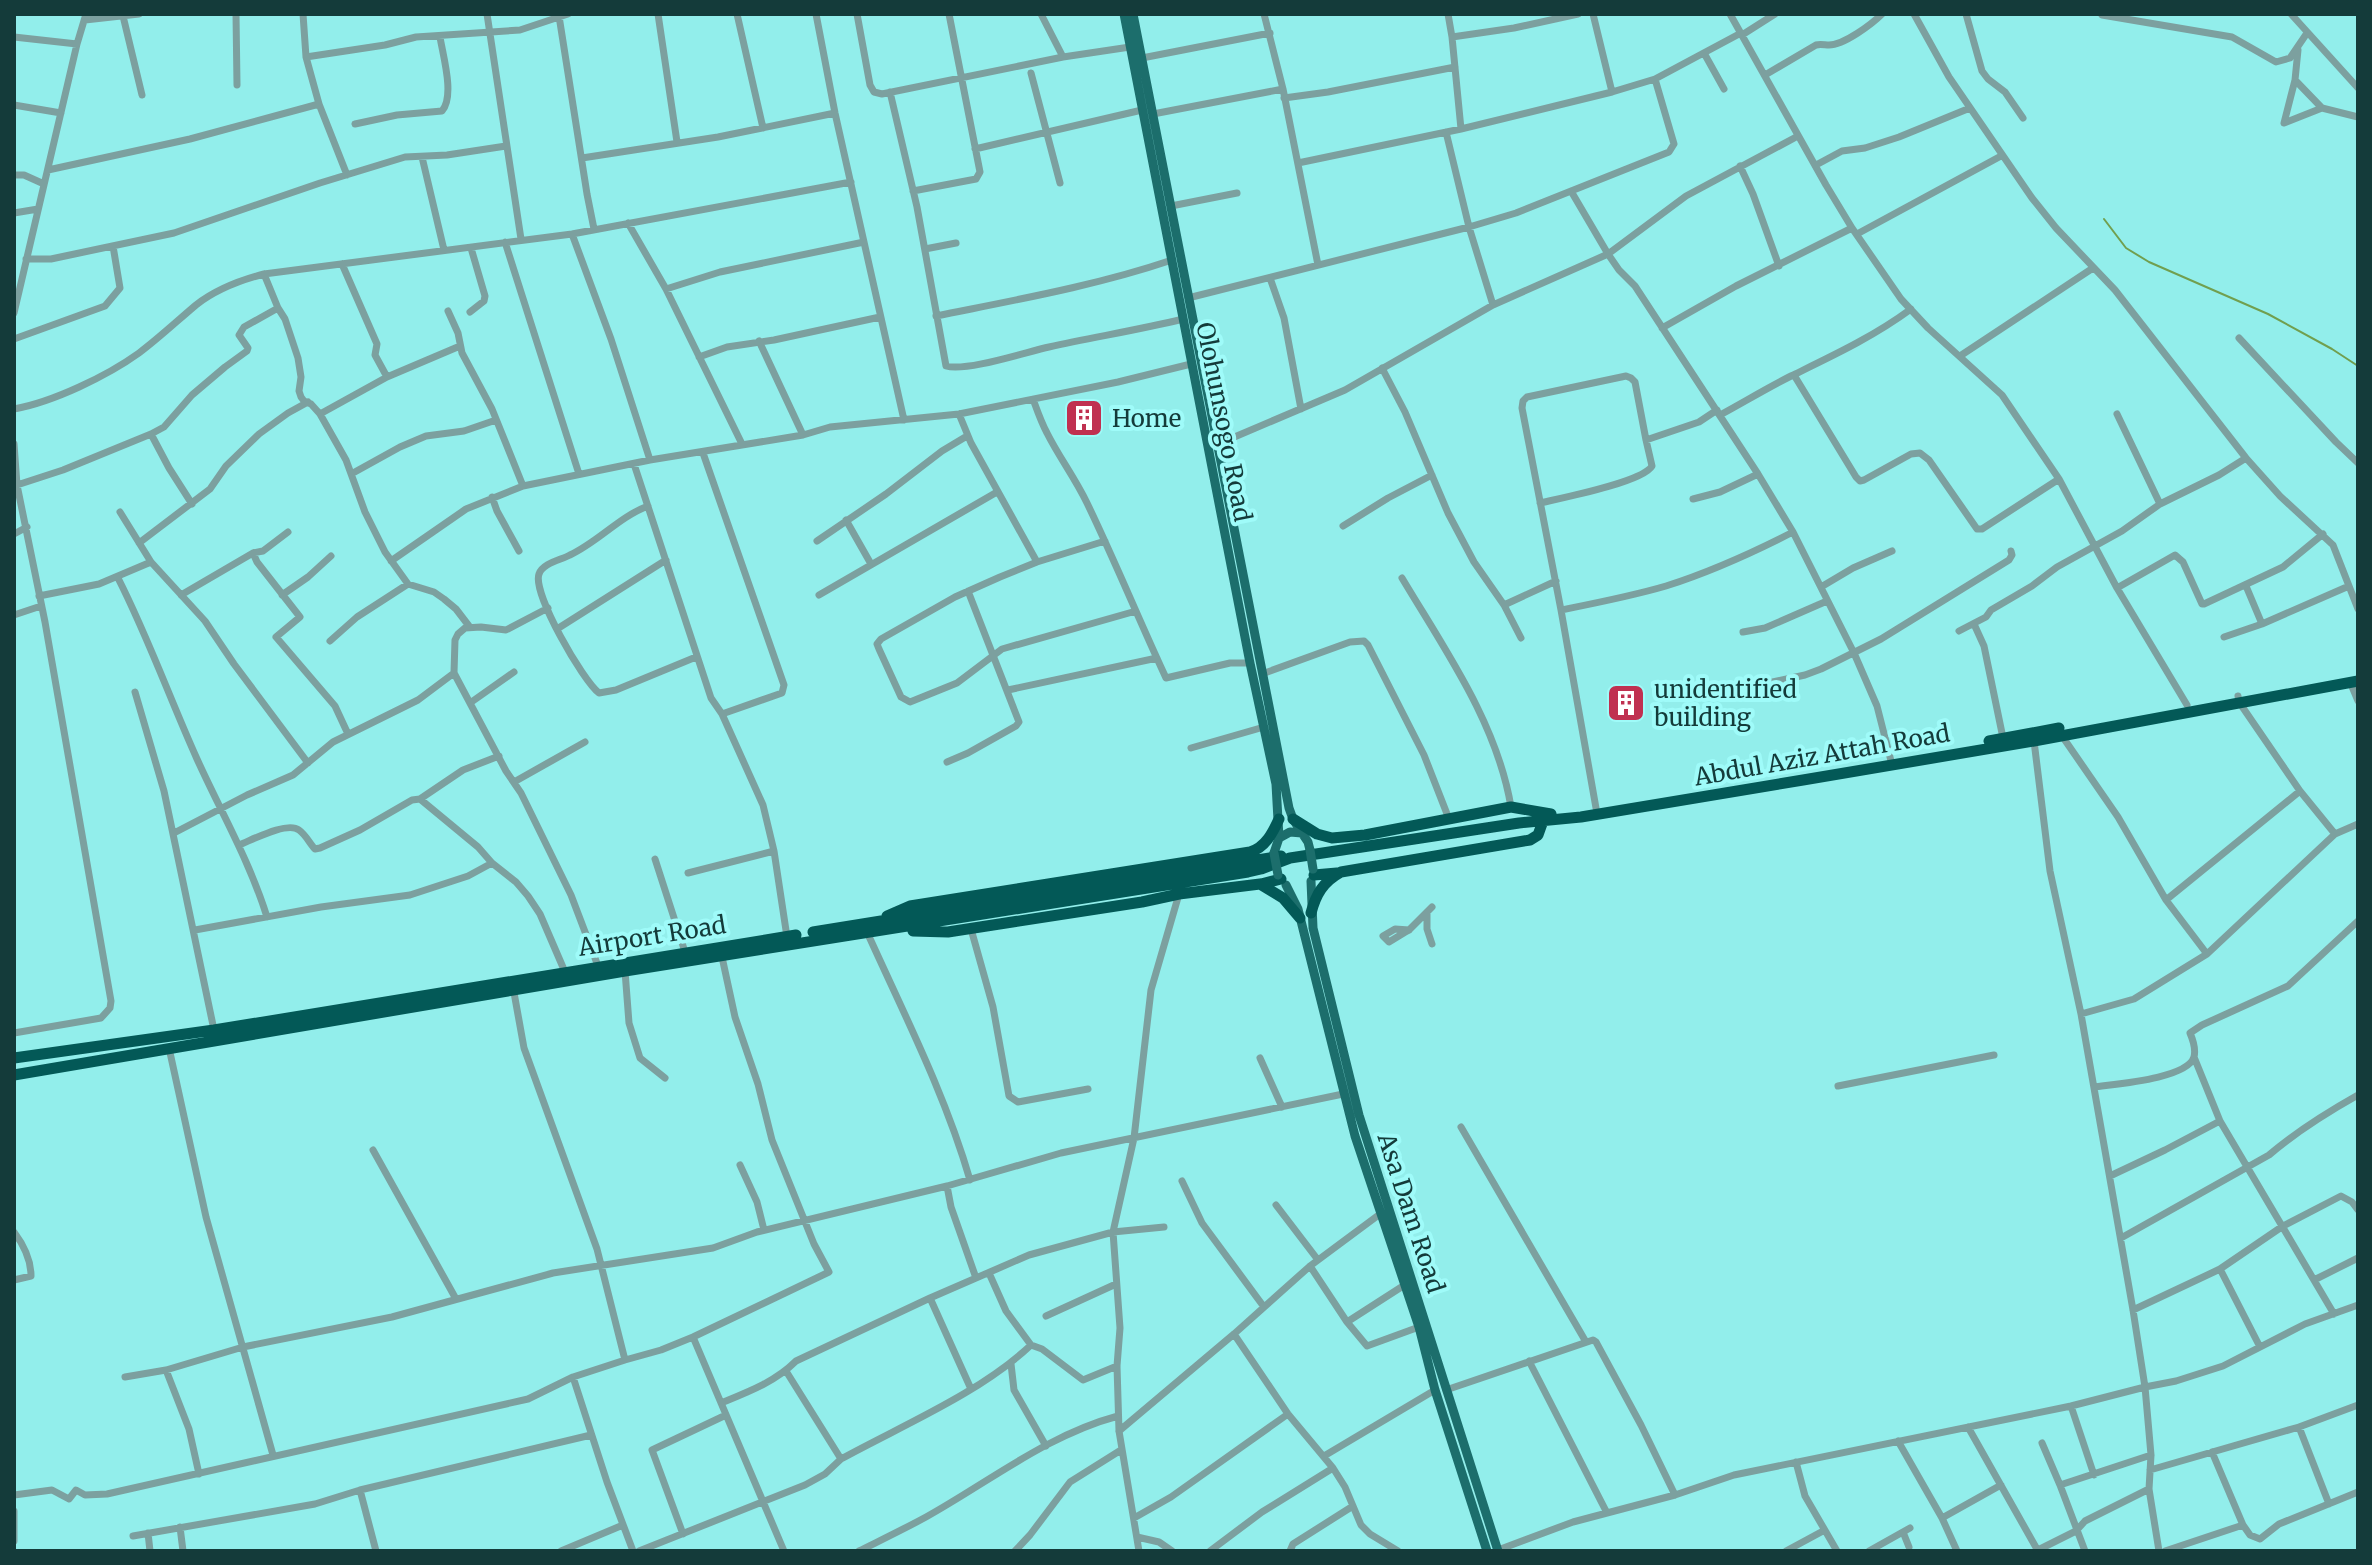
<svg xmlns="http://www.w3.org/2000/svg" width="2372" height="1565" font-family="Merriweather,serif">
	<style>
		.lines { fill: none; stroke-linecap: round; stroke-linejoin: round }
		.stream { stroke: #719f4f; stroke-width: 2 }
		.minor { stroke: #7ca09f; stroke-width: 7 }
		.major { stroke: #1c6e6c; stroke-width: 9 }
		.highway { stroke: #035957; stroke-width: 11 }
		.major-bridge { stroke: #1c6e6c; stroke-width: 9 }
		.labels { text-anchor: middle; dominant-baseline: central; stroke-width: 8; stroke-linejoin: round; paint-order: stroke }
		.poi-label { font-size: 24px; fill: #143b3a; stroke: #9ffbf9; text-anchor: start }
		.street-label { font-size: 24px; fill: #143b3a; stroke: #9ffbf9 }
	</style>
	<rect width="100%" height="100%" fill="#92eeeb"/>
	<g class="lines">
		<path class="stream" d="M2104,219L2126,248L2149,262L2268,314L2332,349L2358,366"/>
		<path class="minor" d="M236,14L237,85
			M303,14L306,57L319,104L347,175
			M487,14L521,239
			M658,14L677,142
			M737,14L763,128
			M816,14L835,113L904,420
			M857,14L870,85L874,92L882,94L1063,57L1130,47
			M1041,14L1063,57
			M1264,14L1283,89L1318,265
			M1448,14L1452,37L1461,129
			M1593,14L1612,92
			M1730,14L1826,185L1852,228L1901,299L1928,328L2002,395L2059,479L2117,588L2187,705
			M1914,14L1949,77L2032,198L2056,228L2115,290L2246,458L2280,496L2333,545L2358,609
			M1966,14L1982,71L1988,79L2005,92L2023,118
			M2291,14L2358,88
			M2102,15L2232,37L2276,62L2290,58L2307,33
			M123,16L142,95
			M559,16L587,194L594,229
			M85,20L139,14
			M1742,35L1775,14
			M14,37L77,44
			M1452,37L1514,28L1578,14
			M2298,50L2295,80L2322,108L2358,117
			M1704,53L1724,89
			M306,57L385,45L416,37L520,30L568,14
			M1142,58L1270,33
			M1031,73L1060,183
			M1765,75L1816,45C1820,44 1825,45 1829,45C1844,45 1872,24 1882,14
			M2295,80L2284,123L2322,108
			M890,92L917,207L946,366C966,372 1026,352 1049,347C1094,337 1138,330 1183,319
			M1284,98L1328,92L1455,67
			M14,105L61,113
			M1153,114L1283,89
			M355,124L397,115L442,111C455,96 443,56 440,37
			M1446,132L1469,227L1493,305
			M975,149L1142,110
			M422,157L444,250
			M582,158L718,137L835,113
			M1298,163L1461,129L1612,92L1655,79L1741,33
			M1816,165L1842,151L1865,148L1899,137L1970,108
			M1740,166L1753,194L1779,266
			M48,170L190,139L319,104
			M14,175H24L44,184
			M913,191L976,179L980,172L949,14
			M1571,191L1608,254L1686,196L1798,136
			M1171,206L1237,193
			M14,213L38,209
			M628,223L666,289L742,444
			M572,234L611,339L650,460
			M1857,234L2001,156
			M505,242L579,474
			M925,249L956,243
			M26,259H51L174,233L320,183L405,157L447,155L506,146
			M342,264L377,344L375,355L387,377
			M264,274L278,308L285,319L298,358L301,377L299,391L301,397L304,401L311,404L320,414L346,460L365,512L385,552L408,584L434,592L444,599L456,609L469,626
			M1270,278L1284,318L1301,409
			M666,289L720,272L864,242
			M1188,298L1469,227L1516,213L1669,152L1674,144L1655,79
			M448,311L458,333L462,353L492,409L523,486
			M470,312L484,301L485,296L471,248
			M14,313L77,44L86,14
			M936,316C1015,300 1095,286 1172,260
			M1662,328L1736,286L1852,228
			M2239,338L2336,442L2358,463
			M14,339L105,306L120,288L113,246
			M759,341L803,435
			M1960,356L2093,268
			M699,357L727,347L774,340L880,317
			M1382,368L1405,412L1448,513L1474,562L1504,605L1521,638
			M1794,375L1856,477L1860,481L1864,480L1911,454L1920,453L1929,460L1977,529H1982L2059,479
			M1033,399C1037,410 1041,422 1047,433C1059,457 1075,478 1087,503C1115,561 1139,620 1166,678L1230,663H1250
			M14,409C53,402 107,376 139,353C159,338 177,321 196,305C215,290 241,280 264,274L572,234L851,182
			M320,414L387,377L460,346
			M959,414L971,443L1037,562
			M2117,414L2160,504
			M1720,415C1744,402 1767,388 1791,376C1832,356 1873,337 1911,309
			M151,434L169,468L192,504
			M14,444L17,485L45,622L111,1001L110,1008L101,1018L14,1033
			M1218,444L1345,390L1493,305L1608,254L1619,270L1635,286L1758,474L1793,532L1854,653L1877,706L1891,761
			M703,453L784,685L782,693L722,714
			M634,464L711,698L722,714L763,805L774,851L787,937
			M353,473L400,447L426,436L464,431L496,420
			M17,485L63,470L151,434L164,427L192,395L225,367L247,351L248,348L239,335L244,327L278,308
			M492,497L497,511L519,551
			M1693,499L1720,492L1758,474
			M1540,503C1562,498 1643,482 1652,466L1646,440
			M648,506C619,517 598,542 570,555C561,560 543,563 539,574C532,593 583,681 599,693L616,690L696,657
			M120,512L151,562L205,621L234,664L308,763
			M846,520L871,564
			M1343,526L1388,498L1432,475
			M14,534L27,527
			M817,541L886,494L942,451L967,436
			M1105,541L1037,562L1000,577L955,597L881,639L877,644L879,649L901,697L910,702L957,683L1002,649L1136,611
			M139,543L210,489L226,466L259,434L288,413L308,402
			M253,553L257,562L300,617L276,637L335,706L348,734
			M391,561L466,509L523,486L650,460L803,435L830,427L959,414L1118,382L1191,364
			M118,578C148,637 170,699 197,759C221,812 250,862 267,917
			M1402,578C1445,650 1497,723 1511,807
			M2246,586L2262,624
			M1821,587L1853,568L1892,551
			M2117,588L2175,555L2183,562L2202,604H2204L2283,567L2323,534
			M181,595L253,553L263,551L288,532
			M282,595L308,577L331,556
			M819,595L997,492
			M39,596L99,584L151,562
			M1504,605L1556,581
			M548,608L506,630L481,627L465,628L458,634L455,640L454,673L506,771L521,793L571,895L598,966
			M1561,610C1596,603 1632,596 1666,586C1710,572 1752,553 1793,532
			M14,615L41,606
			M1974,624L1984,646L2003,738
			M557,629L666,560
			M1959,631L1986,617L1991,610L2032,586L2057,567L2122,531L2160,504L2219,475L2246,458
			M1743,632L1765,628L1827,601
			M2224,637L2262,624L2349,586
			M330,641L357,617L408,584
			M1262,674L1350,642L1364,641L1368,645L1424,755L1449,819
			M2350,682L2358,701
			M1008,690L1157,658
			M135,692L164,791L214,1030
			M1717,694L1805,675L1821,669L1881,639L2009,560L2012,555L2011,551
			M2238,696L2239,702L2300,791L2335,834
			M470,703L514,672
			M2060,733L2118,817L2166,900L2207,954
			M2034,741L2050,871L2081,1014L2133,1310L2145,1387L2151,1455L2149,1489L2159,1551
			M1191,748L1264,727
			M947,762L968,753L1016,726L1019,722L968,591
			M514,782L585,742
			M420,799L478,847L492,863L516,882L528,896L540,914L565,972
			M1596,808L1561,610L1522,408L1523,401L1527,397L1626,376L1631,378L1635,382L1646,440L1699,422L1717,410
			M174,833L247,795L293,775L333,742L418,700L454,673
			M239,845C252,840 287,821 299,830C306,835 310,844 315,849L320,848L360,830L412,800L420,799L463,770L499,756
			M655,859L685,952
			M688,873L774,851
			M2166,900L2300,791
			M1427,912V929L1432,944
			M971,929L993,1007L1009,1096L1018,1102L1088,1089
			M195,930L321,907L410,895L468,876L492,863
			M1409,930L1395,929L1383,936L1389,942L1407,931L1409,930L1432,907
			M867,932C904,1014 945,1094 970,1180
			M625,971L629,1023L640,1058L665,1078
			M2081,1014L2134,999L2207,954L2335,834L2358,824
			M169,1048L206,1217L273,1455
			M2194,1057L2220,1121L2334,1314
			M1260,1058L1282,1107
			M1838,1086L1994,1055
			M2094,1087C2114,1084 2187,1079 2194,1057C2196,1049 2193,1040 2190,1033L2202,1025L2288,986L2358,921
			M1461,1127L1586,1342
			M373,1150L456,1299
			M740,1165L757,1202L764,1230
			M2110,1176L2165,1150L2220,1121
			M1182,1181L1202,1223L1264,1307
			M947,1186L951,1207L976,1278
			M1276,1205L1318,1260
			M14,1232C23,1244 31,1260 31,1276L14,1280
			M2121,1238L2269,1155C2297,1131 2326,1113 2358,1095
			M1310,1266L1347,1322L1367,1346L1419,1327
			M2220,1269L2260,1347
			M2314,1280L2358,1258
			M930,1298L971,1389
			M2133,1310L2220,1269L2283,1226L2341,1196L2352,1202L2358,1210
			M1046,1316L1116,1284
			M1347,1322L1403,1286
			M1234,1334L1288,1414L1333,1468L1345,1487L1361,1525L1370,1534L1398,1551
			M693,1337L784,1551
			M1031,1345L1042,1349L1083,1380L1117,1366
			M625,1360L661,1350L693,1337L829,1272L814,1244L772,1140L758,1084L735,1017L722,957
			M1529,1361L1607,1513
			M1011,1364L1014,1390L1046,1446
			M166,1370L189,1429L199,1474
			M786,1371L841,1459
			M125,1377L166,1370L243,1347L392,1317L553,1273L713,1248L757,1232L947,1186L1061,1153L1343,1094
			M573,1377L607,1482L633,1551
			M1446,1390L1593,1340L1596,1342L1641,1425L1675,1495
			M721,1403C748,1392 775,1382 796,1361L930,1298L1029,1255L1113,1232L1164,1227
			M2071,1406L2094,1475
			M1968,1427L2038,1551
			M2299,1427L2329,1504
			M1119,1431L1234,1334L1310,1266L1380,1214
			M1898,1441L1942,1518L1957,1551
			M2042,1443L2060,1485L2085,1551
			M2212,1452L2243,1525L2250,1535L2260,1539L2279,1524L2358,1492
			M1324,1456L1435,1390
			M1796,1462L1805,1496L1837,1551
			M2150,1470L2299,1427L2358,1405
			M2060,1485L2151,1455
			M360,1490L376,1551
			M14,1495L52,1490L69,1499L76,1490L85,1495L107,1494L528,1399L573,1377L625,1360L597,1249L524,1048L513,987
			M14,1511V1541
			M1134,1518L1171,1497L1288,1414
			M1942,1518L2001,1485
			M180,1527L183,1551
			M1903,1532L1909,1547
			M148,1533L150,1551
			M683,1534L652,1450L726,1415
			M133,1536L315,1504L360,1490L591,1435
			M1137,1537L1159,1542L1172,1551
			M1498,1550L1573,1522L1675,1495L1734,1475L2071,1406L2145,1387L2176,1381L2223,1366L2305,1324L2358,1305
			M2038,1550L2076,1531L2085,1521L2149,1489
			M561,1551L623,1525
			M639,1551L805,1485L825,1474L841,1459C903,1425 980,1393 1031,1345L1006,1311L989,1273
			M859,1551C881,1540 904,1529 926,1517C989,1482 1047,1435 1118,1416
			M1015,1551L1030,1535L1070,1482L1121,1450
			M1139,1551L1119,1431L1117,1366L1120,1328L1113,1232L1134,1138L1151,990L1179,894
			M1210,1551L1262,1512L1333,1468
			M1290,1551L1293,1544L1353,1506
			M1786,1551L1823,1531
			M1869,1551L1910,1528
			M2165,1551L2243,1525"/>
		<path class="major" d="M1124,14L1250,663L1276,784L1279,838
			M1133,14L1289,808L1293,819L1302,833
			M1274,853L1279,838L1290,832L1302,833L1308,842L1310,850
			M1311,881L1313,928L1359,1115L1498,1551
			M1286,885L1298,909L1355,1136L1419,1327L1435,1390L1487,1551"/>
		<path class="highway" d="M1989,741L2059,728
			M1293,819L1317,834L1332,838L1365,835L1511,807L1551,814
			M1314,875L1337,873
			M1261,884L1281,879
			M1311,913C1316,894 1323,882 1341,872L1530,840L1538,835L1543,821
			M887,916L910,906L1250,852C1266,847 1273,832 1279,819
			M913,931L948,932L1142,902L1179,894L1260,884L1283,898L1300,918
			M813,932L1281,856
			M14,1058L214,1030L796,935
			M14,1075L625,971L1248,872L1261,869L1290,858L1519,823L1581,817L1803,780L2034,741L2358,681"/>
		<path class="major-bridge" d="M1310,850L1313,869
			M1274,853L1278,875"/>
	</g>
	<defs>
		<symbol id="building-square" viewBox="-11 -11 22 22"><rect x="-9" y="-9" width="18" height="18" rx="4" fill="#c03050" stroke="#9ffbf9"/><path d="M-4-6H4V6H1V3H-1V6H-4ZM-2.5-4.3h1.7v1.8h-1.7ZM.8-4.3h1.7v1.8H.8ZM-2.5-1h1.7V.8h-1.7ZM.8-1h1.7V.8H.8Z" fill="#fff"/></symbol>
	</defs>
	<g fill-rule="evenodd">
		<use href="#building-square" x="1062" y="396" width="44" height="44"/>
		<use href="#building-square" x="1604" y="681" width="44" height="44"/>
	</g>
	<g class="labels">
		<g class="poi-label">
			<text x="1112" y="418">Home</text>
			<text x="1654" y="689">unidentified<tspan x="1654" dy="28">building</tspan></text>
		</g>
		<g class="street-label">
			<text transform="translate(1224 422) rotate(79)">Olohunsogo Road</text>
			<text transform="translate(1822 755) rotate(-10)">Abdul Aziz Attah Road</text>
			<text transform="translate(652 936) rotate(-9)">Airport Road</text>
			<text transform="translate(1411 1213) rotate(72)">Asa Dam Road</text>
		</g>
	</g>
	<rect width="2372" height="1565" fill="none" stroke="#143b3a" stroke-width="32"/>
</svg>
